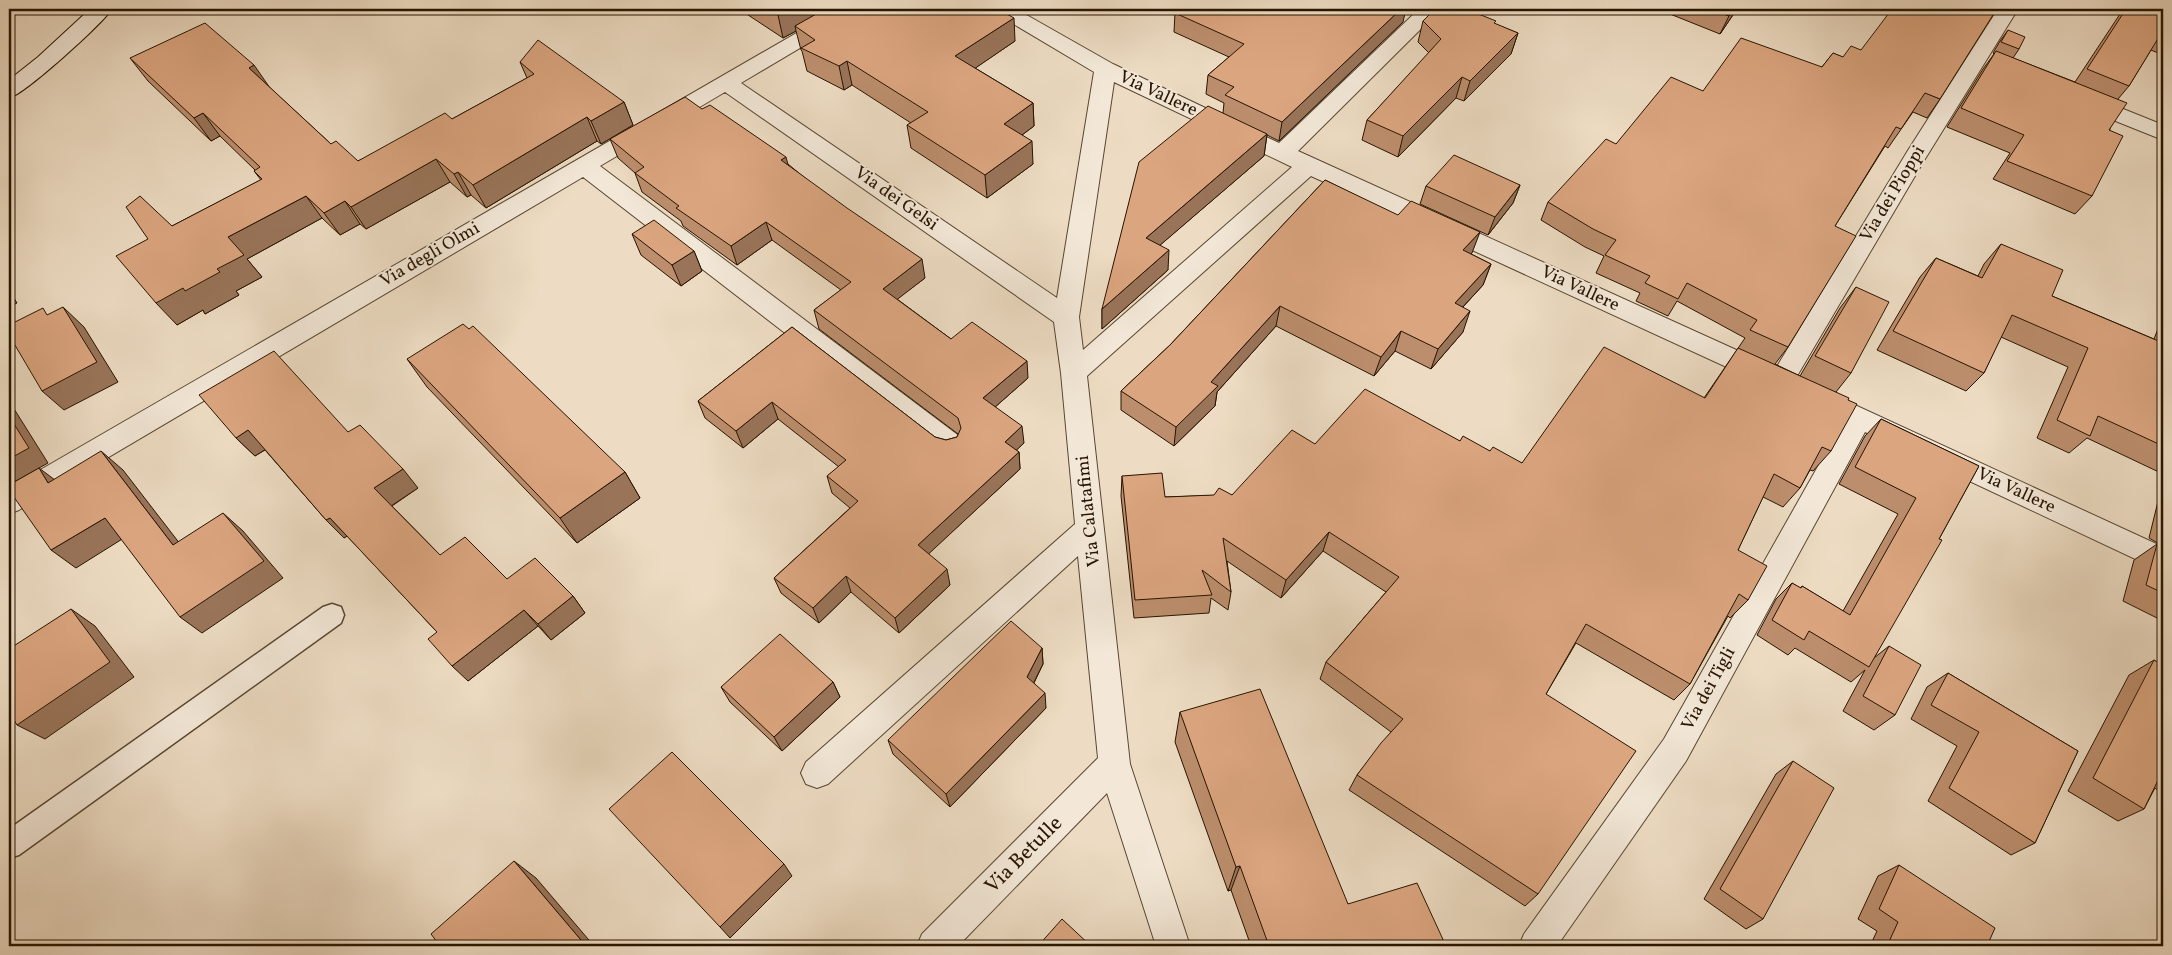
<svg xmlns="http://www.w3.org/2000/svg" width="2172" height="955" font-family="Vollkorn,serif">
	<style>
		.lines { fill: none; stroke-linecap: round; stroke-linejoin: round }
		.lane-casing { stroke: #584631; stroke-width: 3 }
		.street-casing { stroke: #584631; stroke-width: 2 }
		.secondary-casing { stroke: #271400; stroke-width: 2 }
		.lane { fill: #f3e8d8; fill-rule: evenodd }
		.street { fill: #f3e8d8; fill-rule: evenodd }
		.secondary { fill: #f3e8d8; fill-rule: evenodd }
		.wall { fill: #bc8e6d; stroke: #271400 }
		.shaded-wall { fill: #997459; stroke: #271400 }
		.building { fill: #dba57f; stroke: #271400 }
		.labels { text-anchor: middle; dominant-baseline: central; stroke-width: 4; stroke-linejoin: round; paint-order: stroke }
		.street-label { font-size: 18px; fill: #271400; stroke: #f3e8d8 }
		.near-street-label { font-size: 21px; fill: #271400; stroke: #f3e8d8 }
	</style>
	<rect width="100%" height="100%" fill="#eddcc3"/>
	<filter id="stains"><feTurbulence type="fractalNoise" baseFrequency=".004" numOctaves="4"/><feColorMatrix values="0 0 0 0 .2 0 0 0 0 .09 0 0 0 0 .02 0 0 0 .5 -.17"/></filter>
	<radialGradient id="worn" r=".72"><stop offset=".6" stop-color="#630" stop-opacity="0"/><stop offset="1" stop-color="#630" stop-opacity=".3"/></radialGradient>
	<g class="lines">
		<defs>
			<path id="lane" d="M332,604L341,607L344,615L341,623L19,855L9,858V829L323,607Z"/>
			<path id="street" d="M838,9H862L859,13L741,83L1057,298L1094,72L995,13L992,9H1016L1113,64L1279,143L1419,9H1441L1298,151L1776,368L1907,152L1998,9H2018L1925,159L1790,388L1781,391L1772,388L1769,383L1757,381L1311,176L1087,376L1130,764L1190,946H1156L1107,793L958,946H917L922,934L1098,758L1078,556L828,784L817,788L806,784L801,773L806,762L1075,524L1061,373L1054,322L725,92L600,166L959,436L962,444L959,452L949,455L939,452L583,177L19,510L9,514V488ZM1114,82L1292,167L1083,350L1079,317Z
				M2086,94L2163,125V140L2078,106L2075,101L2078,96Z
				M1818,388L2163,547V572L1865,432L1686,761L1557,946H1519L1524,934L1664,739L1843,422L1809,405L1805,398L1809,391Z"/>
			<path id="secondary" d="M90,9H112C101,25 25,94 9,98V80L38,57Z"/>
		</defs>
		<use href="#lane" class="lane-casing"/>
		<use href="#street" class="street-casing"/>
		<use href="#secondary" class="secondary-casing"/>
		<use href="#lane" class="lane"/>
		<use href="#street" class="street"/>
		<use href="#secondary" class="secondary"/>
	</g>
	<path class="wall" d="M739,9H998L1015,41L975,68L1033,103L1034,126L1022,135L1033,164L987,198L911,148L907,125L911,123L852,85L844,90L807,71L802,51L801,50L796,31L783,38Z
		M1661,9H1737L1720,34L1660,10Z
		M2115,9H2163V47L2158,53L2151,50L2129,86L2118,99L2092,196L2075,214L1993,179L2010,153L1947,127L1983,69L1994,54L1993,53L2000,41L2008,30L2019,49L2013,58L2075,82L2122,11Z
		M1175,13L1403,22L1279,141L1267,135L1264,156L1160,245L1168,270L1102,329V309L1223,113L1224,103L1206,94L1208,75L1229,57L1174,32Z
		M1423,21L1495,24L1518,33L1511,54L1464,101L1456,98L1398,157L1362,140L1367,120L1429,53L1418,42Z
		M1833,53L1940,99L1927,118L1913,112L1888,148L1885,146L1835,226L1788,347L1775,364L1800,376L1840,308L1856,287L1851,373L1836,392L1831,451L1813,471L1810,470L1800,488L1783,507L1763,497L1738,550L1748,600L1730,618L1728,616L1690,684L1674,700L1576,643L1546,694L1538,894L1525,906L1349,790L1357,775L1391,732L1320,679L1326,662L1386,592L1323,551L1281,598L1227,561L1231,592L1228,610L1211,598L1209,613L1134,618L1121,496L1122,476L1165,497L1232,495L1315,444L1460,441L1490,451L1522,463L1704,398L1745,338L1677,301L1668,316L1636,301L1640,293L1596,273L1604,256L1585,247L1541,220L1548,202L1616,144L1703,91L1822,67Z
		M130,58L268,86L331,144L358,161L452,119L527,78L520,62L624,102L633,125L601,144L597,141L486,208L471,195L467,197L450,182L366,229L360,224L340,235L322,218L247,259L262,277L236,291L239,295L205,314L203,310L177,325L172,226L261,180L254,171L255,170L220,136L211,141L148,81Z
		M702,109L788,164L925,278L897,299L951,339L1028,378L995,407L1024,443L1016,450L1019,452L1020,469L928,554L950,585L899,633L851,592L819,623L781,593L774,578L850,508L832,493L827,476L839,467L778,419L743,448L705,418L698,401L792,327L935,437L946,440L957,437L958,434L819,329L814,310L841,290L772,240L737,265L683,226L681,221L642,192L635,173L618,158L610,139Z
		M1325,180L1472,253L1471,254L1491,264L1483,285L1463,307V332L1431,369L1395,351L1374,376L1276,326L1217,392L1215,406L1174,446L1121,410V391L1170,345Z
		M1520,185L1513,203L1488,235L1420,204L1426,186Z
		M632,234L694,251L702,271L681,286L641,255Z
		M2001,244L2052,296L2154,339L2163,316V474L2087,438L2069,453L2037,438L2068,367L2001,337L1984,373L1966,391L1877,350L1920,277L1936,258L1978,276L1984,264Z
		M407,359L625,472L640,498L577,543L427,387Z
		M1881,419L1979,466L1874,658L1889,646L1895,715L1874,730L1843,711L1865,670L1851,682L1795,648L1788,655L1757,635L1776,599L1792,583L1800,588L1802,586L1843,611L1898,514L1839,484L1865,436Z
		M348,432L418,488L392,506L440,555L507,579L573,596L585,613L551,640L538,626L468,681L437,632L347,536L344,538L326,520L265,450L255,456L236,438Z
		M2163,481V546L2149,538Z
		M2157,544L2163,547V621L2123,601L2134,560Z
		M1042,648L1043,664L1034,683L1046,708L950,807L893,754L888,740Z
		M2154,660L2163,666V794L2155,788L2144,809L2118,821L2068,791L2129,675Z
		M1948,673L2078,751L2035,843L2011,855L1928,801L1957,746L1911,719L1927,687Z
		M833,682L840,697L782,751L730,702L721,687Z
		M1180,712L1348,904L1446,946H1251L1231,890L1228,891L1175,742Z
		M1793,761L1763,919L1746,929L1704,899L1776,774Z
		M1899,865L1987,946H1870L1877,931L1858,919L1878,876Z"/>
	<path class="shaded-wall" d="M788,9H835L795,26L796,31L783,38L778,15Z
		M1401,9H1406L1403,22L1279,141L1282,122Z
		M1734,9H1737L1720,34L1729,16Z
		M1014,18L1015,41L958,80L955,56Z
		M1518,33L1511,54L1464,101L1470,81Z
		M847,61L852,85L844,90L839,66Z
		M254,65L270,88L249,68Z
		M1462,77L1456,98L1398,157L1403,136Z
		M624,102L633,125L601,144L591,121Z
		M1033,103L1034,126L1006,147L1004,124Z
		M203,113L220,136L211,141L194,118Z
		M587,117L597,141L486,208L473,185Z
		M1267,134L1264,156L1144,259L1146,238Z
		M1032,141L1033,164L987,198L985,175Z
		M786,157L791,176L781,160Z
		M436,159L450,182L366,229L351,207Z
		M458,172L471,195L467,197L454,174Z
		M1520,185L1513,203L1488,235L1495,217Z
		M306,196L322,218L247,259L262,277L236,291L239,295L205,314L203,310L177,325L156,303L228,237Z
		M345,201L360,224L340,235L324,213Z
		M766,222L772,240L737,265L731,246Z
		M1480,232L1472,253L1455,271L1463,250Z
		M1169,250L1168,270L1102,329V309Z
		M694,251L702,271L681,286L672,265Z
		M922,259L925,278L886,308L883,289Z
		M1491,264L1483,285L1448,323L1455,303Z
		M9,290L17,303L9,307Z
		M1280,306L1276,326L1217,392L1215,406L1174,446L1176,427L1211,382Z
		M63,307L84,327L118,382L64,410L42,391Z
		M1470,311L1463,332L1431,369L1438,349Z
		M1401,331L1395,351L1374,376L1381,357Z
		M1027,361L1028,378L985,416L983,398Z
		M772,402L778,419L743,448L736,431Z
		M9,403L11,404L48,463L39,468L63,486L48,483L39,468L9,485Z
		M1022,426L1024,443L1007,459L1005,442Z
		M248,430L266,449L255,456L236,438Z
		M101,451L123,470L194,562L173,545Z
		M1019,452L1020,469L921,561L918,545Z
		M403,469L418,488L391,506L374,488Z
		M625,472L640,498L577,543L560,518Z
		M223,513L243,531L283,578L202,633L180,617Z
		M105,518L127,536L76,568L51,550Z
		M330,518L347,536L344,538L326,520Z
		M1329,532L1323,551L1281,598L1286,580Z
		M947,569L950,585L899,633L895,618Z
		M846,576L851,592L819,623L813,608Z
		M573,596L585,613L551,640L538,624Z
		M71,609L95,626L134,677L45,739L17,725Z
		M524,610L538,626L468,681L452,666Z
		M1042,648L1043,664L1029,692L1027,677Z
		M833,682L840,697L782,751L774,737Z
		M1045,693L1046,708L950,807L946,794Z
		M514,861L536,878L594,946H586Z
		M784,864L792,876L730,938L720,927Z
		M1240,866L1231,890L1228,891L1236,867Z"/>
	<path class="building" d="M769,9H788L778,15Z
		M825,9H998L1014,18L955,56L1033,103L1004,124L1032,141L985,175L907,125L928,112L847,61L839,66L801,48L815,40L795,26Z
		M1180,9H1401L1282,122L1225,95L1234,87L1208,75L1244,44L1175,13Z
		M1435,9H1466L1496,21L1494,23L1518,33L1470,81L1462,77L1403,136L1367,120L1441,39L1423,21Z
		M1709,9H1734L1729,16Z
		M1892,9H1975L1993,15L1940,99L1925,93L1901,129L1896,127L1835,226L1856,236L1788,347L1750,330L1757,320L1687,283L1678,299L1645,283L1650,276L1605,255L1616,240L1593,229L1548,202L1606,139L1616,144L1671,77L1703,91L1741,38L1822,67L1833,53L1843,57L1851,46L1861,50Z
		M2126,9H2163V32H2162L2129,86L2087,69Z
		M205,23L254,65L249,68L331,144L336,141L358,161L445,113L452,119L534,74L520,62L538,40L624,102L591,121L587,117L473,185L458,172L454,174L436,159L351,207L345,201L324,213L306,196L228,237L244,255L217,269L220,272L185,291L183,288L156,303L116,256L148,239L126,207L140,196L172,226L262,179L254,171L260,167L203,113L194,118L130,58Z
		M2008,30L2025,37L2019,49L2001,42Z
		M1996,51L2127,103L2109,130L2123,136L2092,196L2007,161L2024,135L1961,108Z
		M685,97L702,109L710,105L786,157L781,160L847,208L922,259L883,289L951,339L972,322L1027,361L983,398L1022,426L1005,442L1019,452L918,545L947,569L895,618L846,576L813,608L774,578L858,501L827,476L846,460L772,402L736,431L698,401L792,327L935,437L946,440L957,437L961,428L958,418L814,310L851,282L766,222L731,246L676,208L679,206L635,173L644,167L610,139Z
		M1208,106L1267,134L1146,238L1169,250L1102,309L1139,162Z
		M1454,155L1520,185L1495,217L1426,186Z
		M1325,180L1398,215L1411,201L1480,232L1463,250L1491,264L1455,303L1470,311L1438,349L1401,331L1381,357L1280,306L1211,382L1218,386L1176,427L1121,391L1170,345Z
		M654,220L694,251L672,265L632,234Z
		M2001,244L2063,270L2052,296L2163,343V446L2098,416L2090,436L2057,420L2088,348L2012,315L1984,373L1893,331L1936,258L1982,278Z
		M1856,287L1889,302L1851,373L1815,356Z
		M63,307L97,362L42,391L9,335V325L43,308L47,315Z
		M463,324L469,329L473,326L625,472L560,518L407,359Z
		M1604,347L1705,398L1738,348L1849,398L1848,400L1857,404L1831,451L1822,447L1800,488L1774,474L1738,550L1767,566L1748,600L1739,594L1690,684L1586,624L1546,694L1636,751L1538,894L1357,775L1381,743L1403,719L1326,662L1399,577L1329,532L1286,580L1223,538L1231,592L1202,570L1212,595L1135,600L1122,476L1162,473L1165,497L1214,495L1219,488L1232,495L1292,430L1315,444L1365,389L1460,441L1463,436L1490,451L1493,447L1522,463Z
		M274,351L348,432L360,425L403,469L374,488L440,555L465,537L507,579L535,558L573,596L538,624L524,610L452,666L428,639L437,632L330,518L326,520L248,430L236,438L199,395Z
		M9,416L29,448L9,459Z
		M1881,419L1979,466L1939,539L1942,540L1869,667L1809,631L1804,640L1772,620L1792,583L1801,588L1802,586L1850,615L1916,498L1855,467Z
		M101,451L173,545L223,513L264,561L180,617L105,518L51,550L9,490V485L39,468L48,483Z
		M2157,544L2163,547V593L2146,585Z
		M71,609L110,662L17,725L9,712V649Z
		M1011,621L1042,648L1027,677L1045,693L946,794L888,740Z
		M780,634L833,682L774,737L721,687Z
		M1889,646L1921,665L1895,715L1863,696Z
		M2154,660L2163,666V770L2144,809L2093,778Z
		M1948,673L2078,751L2035,843L1949,788L1979,732L1931,705Z
		M1260,689L1348,904L1417,883L1446,946H1269L1240,866L1236,867L1180,712Z
		M672,752L784,864L720,927L609,809Z
		M1793,761L1834,788L1763,919L1720,889Z
		M514,861L586,946H440L431,934Z
		M1899,865L1995,928L1987,946H1887L1898,922L1879,909Z
		M1062,919L1091,946H1038Z"/>
	<g class="labels">
		<g class="street-label">
			<text transform="translate(1158 94) rotate(25)">Via Vallere</text>
			<text transform="translate(1893 194) rotate(-59)">Via dei Pioppi</text>
			<text transform="translate(896 199) rotate(35)">Via dei Gelsi</text>
			<text transform="translate(430 255) rotate(-30)">Via degli Olmi</text>
			<text transform="translate(1580 289) rotate(25)">Via Vallere</text>
			<text transform="translate(2016 491) rotate(25)">Via Vallere</text>
			<text transform="translate(1089 511) rotate(-96)">Via Calatafimi</text>
			<text transform="translate(1709 689) rotate(-61)">Via dei Tigli</text>
		</g>
		<g class="near-street-label">
			<text transform="translate(1024 855) rotate(-45)">Via Betulle</text>
		</g>
	</g>
	<rect width="2172" height="955" fill="none" stroke="#eddcc3" stroke-width="30"/>
	<rect x="10" y="10" width="2152" height="935" fill="none" stroke="#271400" stroke-width="2.5"/>
	<rect x="15" y="15" width="2142" height="925" fill="none" stroke="#271400"/>
	<rect width="100%" height="100%" filter="url(#stains)"/>
	<rect width="100%" height="100%" fill="url(#worn)"/>
</svg>
